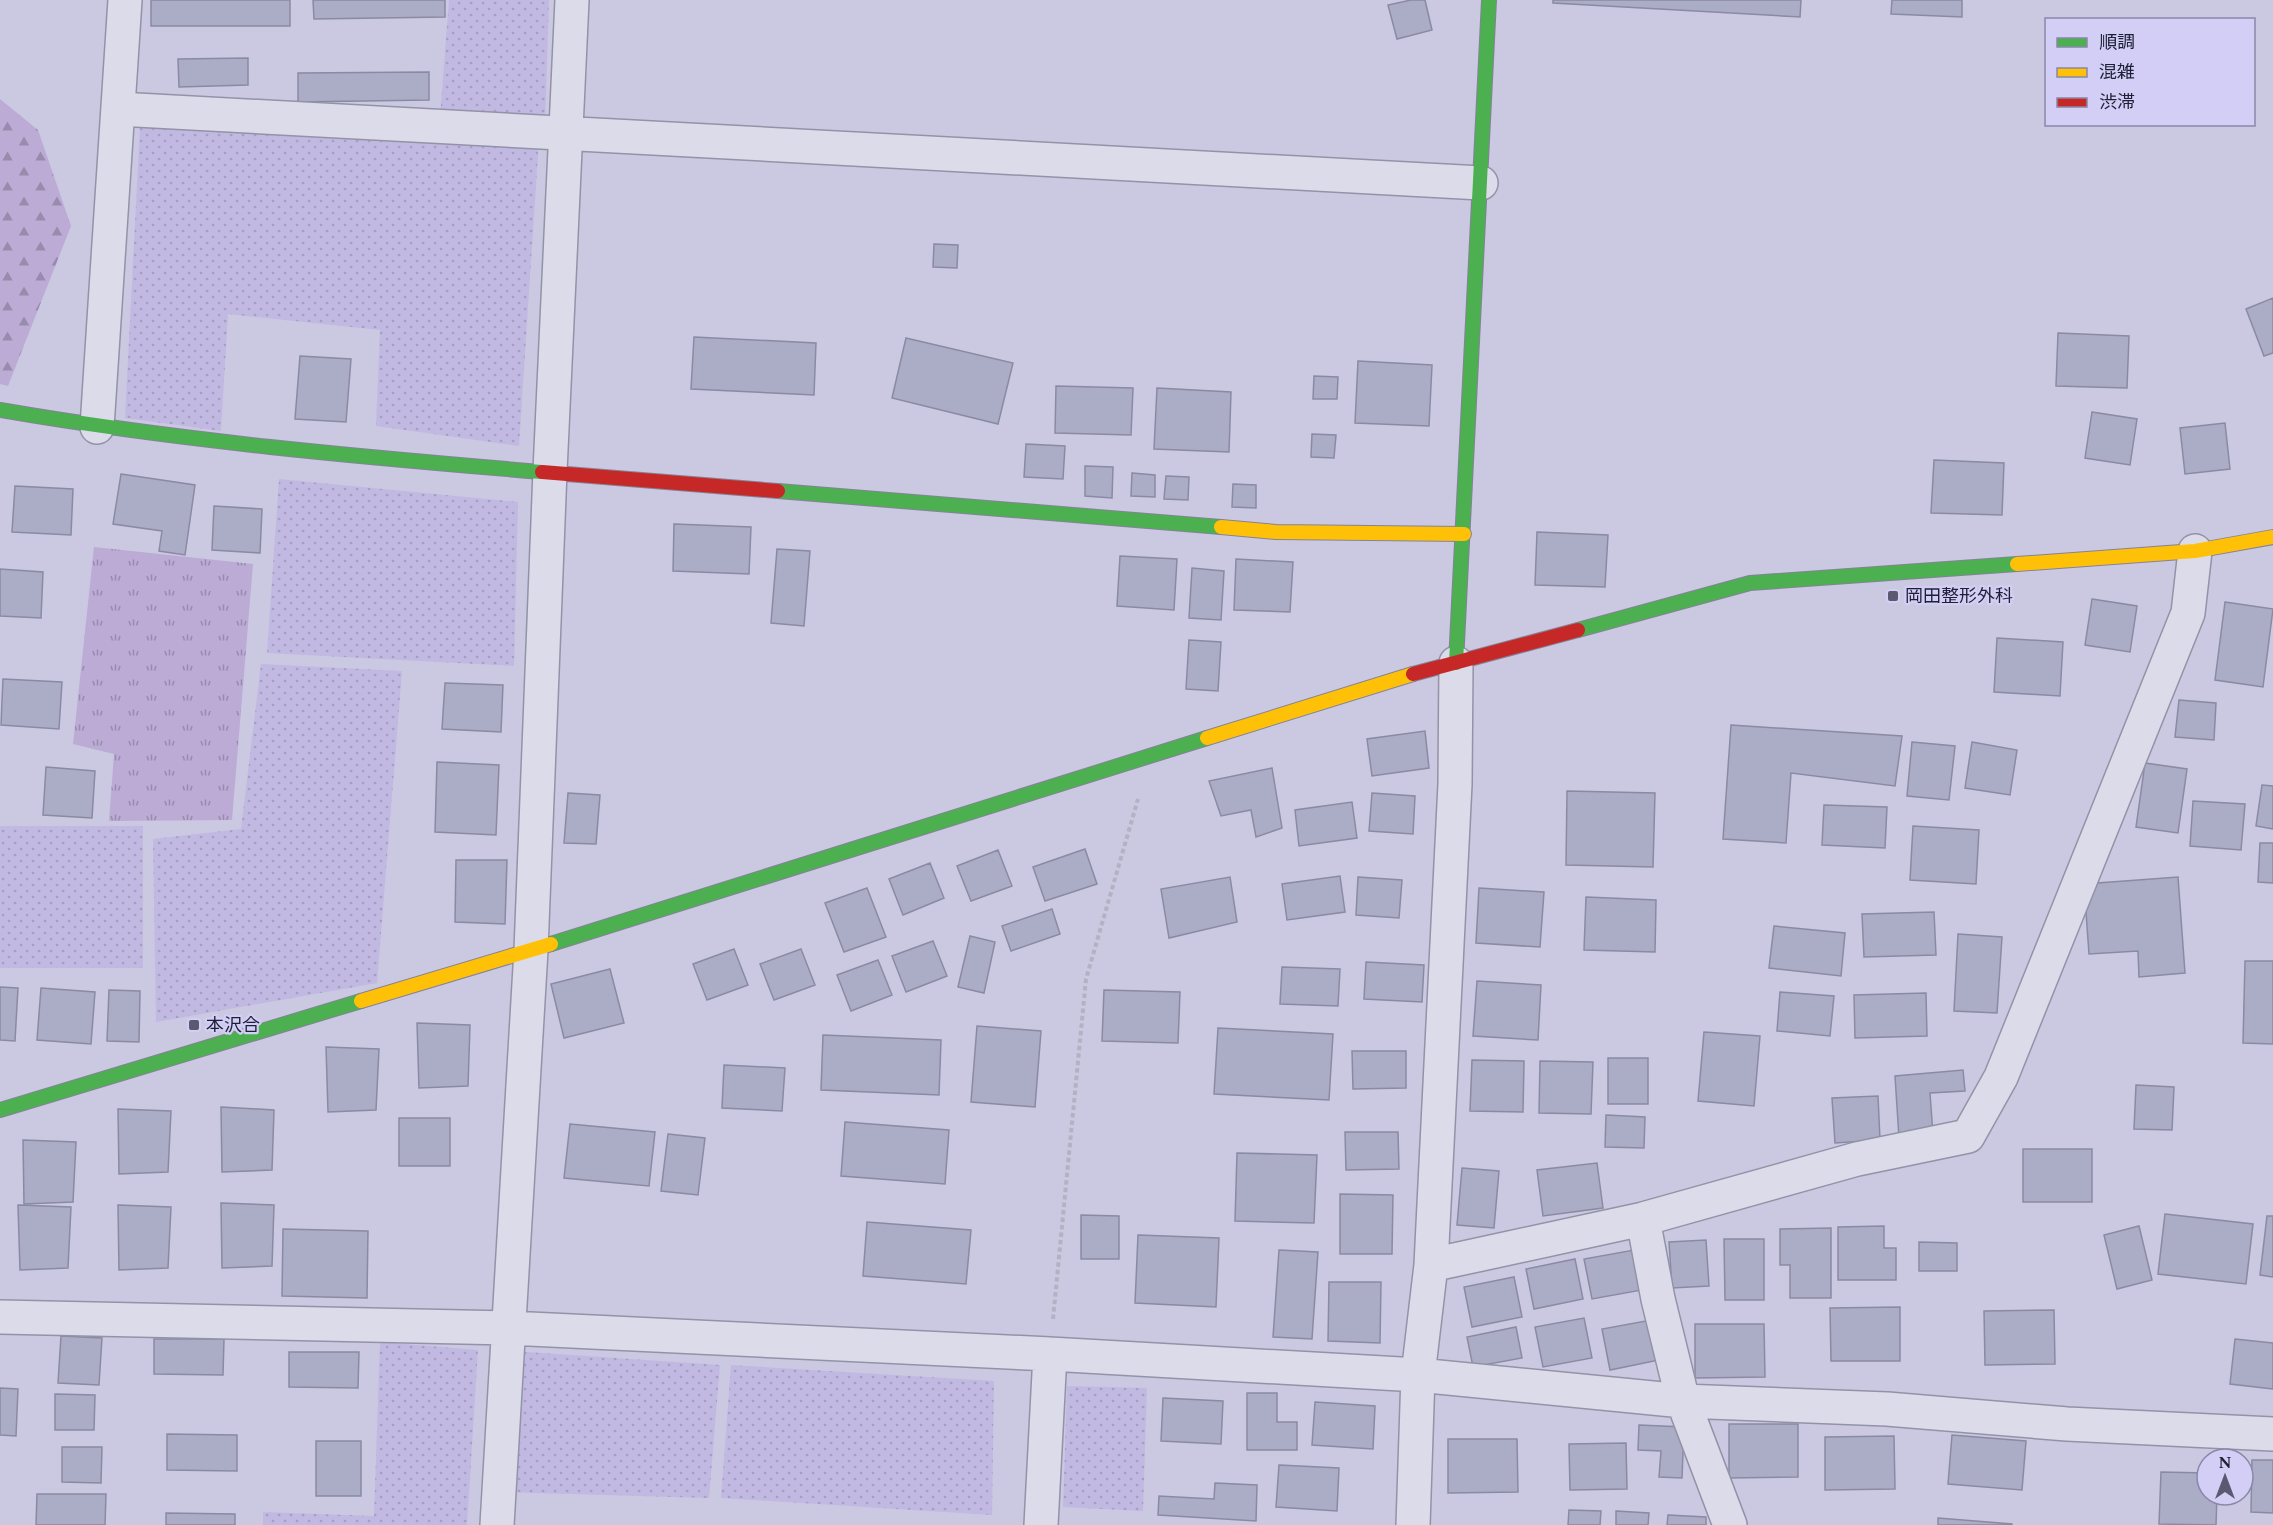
<svg xmlns="http://www.w3.org/2000/svg" width="2273" height="1525" font-family="Spectral,'Noto Sans JP',serif">
	<style>
		.farmland { fill: url(#farmland-dots) }
		.grass { fill: url(#grass-tufts) }
		.forest { fill: url(#forest-firs) }
		.building { fill: #abacc6; stroke: #8a8ba2; stroke-width: 1.5 }
		.lines { fill: none; stroke-linecap: round; stroke-linejoin: round }
		.street-casing { stroke: #9393a7; stroke-width: 36 }
		.fast-casing { stroke: #848397; stroke-width: 16 }
		.slow-casing { stroke: #848397; stroke-width: 16 }
		.jam-casing { stroke: #848397; stroke-width: 16 }
		.path { stroke: #b3b2c3; stroke-width: 4; stroke-dasharray: 4.5 3; stroke-linecap: butt }
		.street { stroke: #dcdbea; stroke-width: 33 }
		.fast { stroke: #4caf50; stroke-width: 14 }
		.slow { stroke: #ffc107; stroke-width: 14 }
		.jam { stroke: #c62828; stroke-width: 14 }
		.poi-dot { fill: #595a72; stroke: #d2cef5; stroke-width: 2 }
		.labels { text-anchor: middle; dominant-baseline: central; stroke-width: 4.5; stroke-linejoin: round; paint-order: stroke }
		.poi-label { font-size: 18px; fill: #1c1f35; stroke: #d2cef5; text-anchor: start }
	</style>
	<defs>
		<pattern id="farmland-dots" width="8" height="8" patternUnits="userSpaceOnUse" patternTransform="scale(1.5)"><rect width="8" height="8" fill="#c1b9e2"/><path d="M2 2h.1M6 6h.1" fill="none" stroke="#a59fc2" stroke-width="1.8" stroke-linecap="round"/></pattern>
		<pattern id="grass-tufts" width="24" height="20" patternUnits="userSpaceOnUse" patternTransform="scale(1.5)"><rect width="24" height="20" fill="#bcabd5"/><path d="M3 7l-1-3M5 7V3M7 7l1-3M15 17l-1-3M17 17v-4M19 17l1-3" fill="none" stroke="#988bae"/></pattern>
		<pattern id="forest-firs" width="22" height="20" patternUnits="userSpaceOnUse" patternTransform="scale(1.5)"><rect width="22" height="20" fill="#bcabd5"/><path d="M5 1l3.5 6h-7zM16 11l3.5 6h-7z" fill="#988bae"/></pattern>
	</defs>
	<rect width="100%" height="100%" fill="#cbc8e2"/>
	<path class="farmland" d="M449,0H549L545,123L440,117Z
		M140,127L539,139L519,446L376,426L380,330L228,314L221,431L125,418Z
		M279,479L518,502L514,666L267,653Z
		M261,664L402,671L377,983L156,1022L153,839L241,829Z
		M0,826H143V968H0Z
		M380,1342L478,1350L467,1525H263V1512L374,1516Z
		M512,1351L720,1365L709,1498L499,1492Z
		M731,1365L994,1381L992,1515L721,1498Z
		M1067,1386L1147,1388L1143,1511L1063,1507Z"/>
	<path class="grass" d="M94,547L253,564L232,820L109,821L114,754L73,744Z"/>
	<path class="forest" d="M0,99L38,130L71,226L8,386L0,384Z"/>
	<path class="building" d="M151,0H290V26H151Z
		M313,0H445V17L314,19Z
		M1411,0H1425L1432,30L1397,39L1388,5Z
		M1553,0H1801L1800,17L1553,3Z
		M1892,0H1962V17L1891,14Z
		M248,58V85L179,87L178,59Z
		M429,72V100L298,102V73Z
		M934,244L958,245L957,268L933,267Z
		M2273,298V353L2264,356L2246,309Z
		M2058,333L2129,336L2127,388L2056,386Z
		M694,337L816,343L814,395L691,389Z
		M906,338L1013,363L998,424L892,398Z
		M300,356L351,359L346,422L295,419Z
		M1358,361L1432,365L1429,426L1355,423Z
		M1314,376L1338,377L1337,399H1313Z
		M1056,386L1133,388L1131,435L1055,433Z
		M1157,388L1231,392L1229,452L1154,449Z
		M2092,412L2137,419L2130,465L2085,458Z
		M2225,423L2230,469L2185,474L2180,428Z
		M1312,434L1336,435L1334,458L1311,457Z
		M1026,444L1065,446L1063,479L1024,477Z
		M1934,460L2004,463L2002,515L1931,513Z
		M1085,466L1113,467L1112,498L1085,496Z
		M1132,473L1155,475V497L1131,496Z
		M121,474L195,485L185,555L159,551L162,531L113,524Z
		M1166,476L1189,477L1188,500L1164,499Z
		M1233,484L1256,485V508L1232,507Z
		M15,486L73,489L71,535L12,532Z
		M214,506L262,509L260,553L212,550Z
		M674,524L751,527L749,574L673,571Z
		M1537,532L1608,535L1605,587L1535,585Z
		M777,549L810,551L804,626L771,623Z
		M1120,556L1177,559L1174,610L1117,606Z
		M1236,559L1293,562L1290,612L1234,610Z
		M1192,568L1224,571L1221,620L1189,618Z
		M0,569L43,572L41,618L0,616Z
		M2092,599L2137,606L2130,652L2085,645Z
		M2225,602L2273,609L2263,687L2215,680Z
		M1997,638L2063,642L2060,696L1994,692Z
		M1189,640L1221,642L1218,691L1186,689Z
		M3,679L62,682L59,729L1,725Z
		M445,683L503,685L501,732L442,729Z
		M2179,700L2216,703L2214,740L2175,737Z
		M1731,725L1902,736L1895,786L1791,773L1786,843L1723,839Z
		M1425,731L1429,768L1372,776L1367,739Z
		M1912,742L1955,746L1949,800L1907,796Z
		M1972,742L2017,750L2010,795L1965,788Z
		M437,762L499,765L496,835L435,832Z
		M2145,763L2187,769L2178,833L2136,827Z
		M46,767L95,771L92,818L43,815Z
		M1272,768L1282,828L1256,837L1251,810L1221,816L1209,781Z
		M2262,785L2273,786V829L2256,826Z
		M1567,791L1655,793L1653,867L1566,865Z
		M568,793L600,795L596,844L564,843Z
		M1372,793L1415,796L1413,834L1369,831Z
		M2193,801L2245,804L2241,850L2190,846Z
		M1352,802L1357,838L1299,846L1295,810Z
		M1824,805L1887,807L1885,848L1822,845Z
		M1913,826L1979,830L1976,884L1910,880Z
		M2260,843H2273V883L2258,882Z
		M1085,849L1097,884L1045,901L1033,867Z
		M998,850L1012,886L971,901L957,866Z
		M456,860H507L505,924L455,922Z
		M930,863L944,898L903,915L889,879Z
		M1340,876L1345,912L1287,920L1282,884Z
		M1230,877L1237,922L1169,938L1161,889Z
		M1358,877L1402,880L1399,918L1356,915Z
		M2178,877L2185,973L2139,977L2138,951L2089,954L2084,884Z
		M867,888L886,937L844,952L825,903Z
		M1479,888L1544,892L1540,947L1476,943Z
		M1586,897L1656,900L1655,952L1584,950Z
		M1052,909L1060,934L1011,951L1002,926Z
		M1934,912L1936,955L1864,957L1862,914Z
		M1774,926L1845,933L1841,976L1769,968Z
		M1958,934L2002,937L1997,1013L1954,1011Z
		M970,936L995,942L984,993L958,987Z
		M933,941L947,976L906,992L892,956Z
		M734,949L748,985L707,1000L693,964Z
		M801,949L815,985L774,1000L760,964Z
		M878,960L892,995L851,1011L837,975Z
		M2245,961H2273V1044L2243,1043Z
		M1366,962L1424,965L1422,1002L1364,999Z
		M1282,967L1340,969L1338,1006L1280,1004Z
		M610,969L624,1023L564,1038L551,984Z
		M1477,981L1541,985L1538,1040L1473,1036Z
		M0,987L18,988L15,1041L0,1040Z
		M41,988L95,992L91,1044L37,1040Z
		M109,990L140,991L139,1042L107,1041Z
		M1104,990L1180,992L1178,1043L1102,1041Z
		M1780,992L1834,996L1830,1036L1777,1031Z
		M1926,993L1927,1036L1855,1038L1854,995Z
		M417,1023L470,1025L468,1086L419,1088Z
		M977,1026L1041,1031L1035,1107L971,1102Z
		M1218,1028L1333,1034L1329,1100L1214,1094Z
		M1704,1032L1760,1036L1754,1106L1698,1101Z
		M823,1035L941,1040L939,1095L821,1090Z
		M326,1047L379,1049L376,1110L328,1112Z
		M1352,1051H1406V1088L1353,1089Z
		M1608,1058H1648V1104H1608Z
		M1472,1060L1524,1061L1523,1112L1470,1111Z
		M1540,1061L1593,1062L1591,1114L1539,1113Z
		M724,1065L785,1068L782,1111L722,1108Z
		M1963,1070L1965,1091L1930,1093L1933,1135L1899,1138L1895,1076Z
		M2136,1085L2174,1087L2172,1130L2134,1129Z
		M1878,1096L1880,1140L1835,1143L1832,1098Z
		M221,1107L274,1110L272,1170L222,1172Z
		M118,1109L171,1111L168,1172L119,1174Z
		M1606,1115L1645,1117L1644,1148L1605,1147Z
		M399,1118H450V1166H399Z
		M845,1122L949,1130L945,1184L841,1176Z
		M570,1124L655,1132L649,1186L564,1178Z
		M1345,1132H1398L1399,1169L1346,1170Z
		M668,1134L705,1138L698,1195L661,1191Z
		M23,1140L76,1142L73,1202L24,1204Z
		M2023,1149H2092V1202H2023Z
		M1237,1153L1317,1155L1314,1223L1235,1221Z
		M1597,1163L1603,1208L1543,1216L1537,1170Z
		M1462,1168L1499,1171L1494,1228L1457,1225Z
		M1340,1194L1393,1195L1392,1254H1340Z
		M221,1203L274,1205L272,1266L222,1268Z
		M18,1205L71,1207L68,1268L20,1270Z
		M118,1205L171,1207L168,1268L119,1270Z
		M2165,1214L2253,1224L2246,1284L2158,1274Z
		M1081,1215L1119,1216V1259H1081Z
		M2267,1216H2273V1277L2260,1275Z
		M867,1222L971,1230L966,1284L863,1276Z
		M1884,1226V1248H1896V1280H1838V1227Z
		M2139,1226L2152,1280L2117,1289L2104,1235Z
		M1831,1228V1298H1790V1265H1780V1229Z
		M283,1229L368,1231L367,1298L282,1296Z
		M1138,1235L1219,1238L1216,1307L1135,1303Z
		M1724,1239H1764V1300H1725Z
		M1706,1240L1709,1286L1672,1288L1669,1242Z
		M1919,1242L1957,1243V1271H1919Z
		M1279,1250L1318,1252L1312,1339L1273,1337Z
		M1634,1250L1642,1290L1592,1299L1584,1259Z
		M1575,1259L1583,1299L1534,1309L1526,1269Z
		M1514,1277L1522,1317L1472,1327L1464,1287Z
		M1329,1282H1381L1380,1343L1328,1341Z
		M1900,1307V1361H1831L1830,1308Z
		M2054,1310L2055,1364L1985,1365L1984,1311Z
		M1584,1318L1592,1358L1543,1367L1535,1327Z
		M1651,1320L1659,1360L1610,1370L1602,1329Z
		M1695,1324H1764L1765,1377L1695,1378Z
		M1516,1327L1522,1358L1473,1367L1467,1337Z
		M61,1336L102,1338L99,1385L58,1383Z
		M154,1339H224L223,1375L154,1374Z
		M2235,1339L2273,1343V1389L2230,1384Z
		M289,1352H359L358,1388L289,1387Z
		M0,1388L18,1389L16,1436L0,1435Z
		M1247,1393H1277V1422H1297V1450H1247Z
		M55,1394L95,1395L94,1430H55Z
		M1163,1398L1223,1401L1221,1444L1161,1441Z
		M1315,1402L1375,1406L1373,1449L1312,1445Z
		M1729,1424H1798V1477L1729,1478Z
		M1639,1425L1684,1427L1682,1478L1659,1477L1661,1451L1638,1450Z
		M167,1434L237,1435V1471L167,1470Z
		M1952,1435L2026,1441L2022,1490L1948,1484Z
		M1894,1436L1895,1489L1825,1490V1437Z
		M1448,1439H1517L1518,1492L1448,1493Z
		M316,1441H361V1496H316Z
		M1626,1443L1627,1489L1570,1490L1569,1444Z
		M62,1447H102L101,1483L62,1482Z
		M2252,1460H2273V1513L2251,1512Z
		M1279,1465L1339,1468L1337,1511L1276,1507Z
		M2161,1472L2207,1473V1495H2217L2216,1525L2159,1524Z
		M1215,1483L1257,1485L1256,1521L1158,1515L1159,1496L1214,1499Z
		M37,1494H106L105,1525H36Z
		M1569,1510L1601,1511L1600,1525H1568Z
		M1616,1511L1649,1513L1648,1525H1616Z
		M166,1513L235,1514V1525H166Z
		M1668,1515L1706,1517V1525H1667Z
		M1938,1518L2012,1524V1525H1938Z"/>
	<g class="lines">
		<defs>
			<path id="street" d="M118,109L1481,183
				M97,427L125,0
				M1643,1219L1658,1299L1683,1401L1730,1525
				M1431,1265L1643,1219L1857,1159L1968,1136L2001,1077L2188,613L2195,551
				M0,1317L509,1328L1050,1354L1418,1375L1683,1401L1887,1409L2067,1424L2273,1434
				M497,1525L531,950L550,471L572,0
				M1041,1525L1050,1354
				M1413,1525L1418,1375L1431,1265L1455,784L1456,663"/>
			<path id="fast" d="M0,410C179,441 361,457 542,472
				M778,491L1221,527
				M1578,630L1750,583L2017,564
				M1456,663L1489,0
				M551,944L1207,738
				M0,1110L361,1001"/>
			<path id="slow" d="M1221,527L1276,532L1464,534
				M2017,564L2195,551L2273,537
				M1207,738L1413,674
				M361,1001L551,944"/>
			<path id="jam" d="M542,472L778,491
				M1413,674L1578,630"/>
		</defs>
		<use href="#street" class="street-casing"/>
		<use href="#fast" class="fast-casing"/>
		<use href="#slow" class="slow-casing"/>
		<use href="#jam" class="jam-casing"/>
		<path class="path" d="M1053,1319L1086,979L1138,799"/>
		<use href="#street" class="street"/>
		<use href="#fast" class="fast"/>
		<use href="#slow" class="slow"/>
		<use href="#jam" class="jam"/>
	</g>
	<g class="poi-dot">
		<rect x="1887" y="590" width="12" height="12" rx="3"/>
		<rect x="188" y="1019" width="12" height="12" rx="3"/>
	</g>
	<g class="labels">
		<g class="poi-label">
			<text x="1905" y="596">岡田整形外科</text>
			<text x="206" y="1025">本沢合</text>
		</g>
	</g>
	<rect x="2045" y="18" width="210" height="108" fill="#d2cef5" stroke="#8988a8" stroke-width="1.5"/>
	<rect x="2057" y="38" width="30" height="9" fill="#4caf50" stroke="#8988a8" stroke-width="1.5"/>
	<text x="2099" y="48" font-size="18" fill="#1c1f35">順調</text>
	<rect x="2057" y="68" width="30" height="9" fill="#ffc107" stroke="#8988a8" stroke-width="1.5"/>
	<text x="2099" y="78" font-size="18" fill="#1c1f35">混雑</text>
	<rect x="2057" y="98" width="30" height="9" fill="#c62828" stroke="#8988a8" stroke-width="1.5"/>
	<text x="2099" y="108" font-size="18" fill="#1c1f35">渋滞</text>
	<g transform="translate(2225 1477)"><circle r="28" fill="#d2cef5" stroke="#8988a8" stroke-width="1.5"/>
	<path d="M0-4.5L10 22L0 15L-10 22Z" fill="#595a72"/>
	<text y="-9" font-size="16" font-weight="bold" text-anchor="middle" fill="#1c1f35">N</text>
	</g>
</svg>
